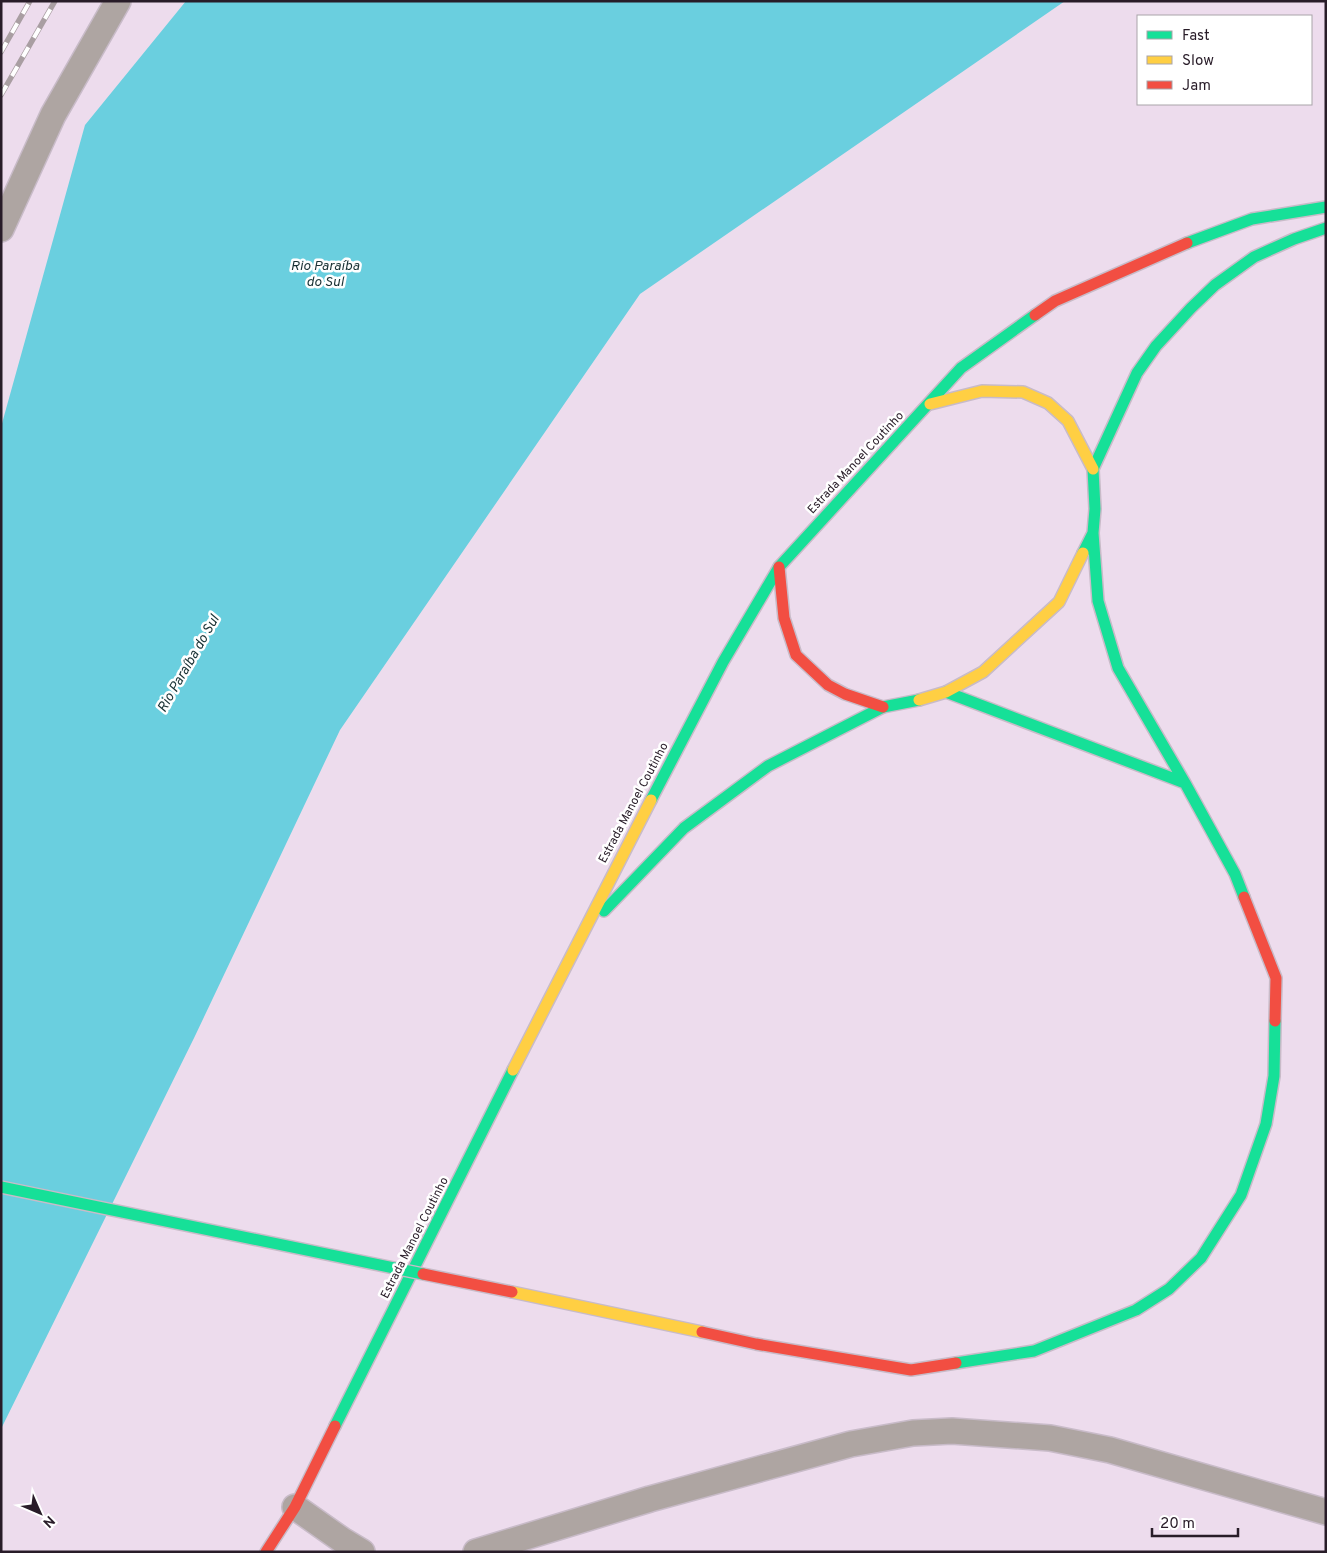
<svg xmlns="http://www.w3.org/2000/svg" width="1327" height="1553" font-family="Overpass,sans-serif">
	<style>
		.water { fill: #6acfdf }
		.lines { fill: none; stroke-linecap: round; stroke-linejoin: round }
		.street-casing { stroke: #c8bbc8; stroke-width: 28 }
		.fast-casing { stroke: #c8bbc8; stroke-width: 14 }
		.slow-casing { stroke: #c8bbc8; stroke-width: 14 }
		.jam-casing { stroke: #c8bbc8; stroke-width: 14 }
		.street { stroke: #aea5a2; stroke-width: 25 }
		.fast { stroke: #16e098; stroke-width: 11 }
		.slow { stroke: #ffcf43; stroke-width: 11 }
		.jam { stroke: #f24e42; stroke-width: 11 }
		.rail-casing { stroke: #a99ea2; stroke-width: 5.5 }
		.rail { stroke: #fff; stroke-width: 4; stroke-dasharray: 11; stroke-linecap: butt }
		.fast-bridge-casing { stroke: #c8bbc8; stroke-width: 14; stroke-linecap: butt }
		.jam-bridge-casing { stroke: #c8bbc8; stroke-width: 14; stroke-linecap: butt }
		.fast-bridge { stroke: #16e098; stroke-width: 11 }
		.jam-bridge { stroke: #f24e42; stroke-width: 11 }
		.labels { text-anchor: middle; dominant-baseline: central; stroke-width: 5; stroke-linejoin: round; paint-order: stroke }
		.street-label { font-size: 12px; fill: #281c28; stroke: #fff }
		.water-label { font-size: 14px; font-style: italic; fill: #193134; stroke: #fff }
	</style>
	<rect width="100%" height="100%" fill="#eddced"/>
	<path class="water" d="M186,1H1065L640,294L340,730L195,1036L1,1429V427L85,125Z"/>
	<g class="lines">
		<defs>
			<path id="street" d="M1,229L53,115L118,1
				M295,1507L342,1540L362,1552
				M476,1552L650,1499L851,1444L913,1433L952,1431L1050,1438L1110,1450L1326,1512"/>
			<path id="fast" d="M1187,243L1252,219L1326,207
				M1093,533L1098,601L1118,668L1185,783L1235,874L1244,897
				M1083,553L1093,533L1095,509L1093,469L1137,373L1156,346L1191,308L1215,285L1254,257L1294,239L1326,228
				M946,692L1185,783
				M651,800L723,662L779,567L961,368L1035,315
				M604,911L684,828L768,766L883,707L919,700
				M956,1363L1034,1351L1136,1310L1169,1289L1201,1258L1241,1195L1266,1124L1274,1076L1275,1021
				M335,1426L513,1070"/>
			<path id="slow" d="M930,404L982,391L1023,392L1048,403L1068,421L1093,469
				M919,700L946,692L983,672L1059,602L1083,553
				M513,1070L651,800
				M512,1292L702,1332"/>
			<path id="jam" d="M1035,315L1055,301L1187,243
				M779,567L784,618L796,655L828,685L845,694L883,707
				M1244,897L1276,978L1275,1021
				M702,1332L756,1344L911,1370L956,1363
				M266,1552L295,1507L335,1426"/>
		</defs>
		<use href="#street" class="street-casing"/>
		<use href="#fast" class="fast-casing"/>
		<use href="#slow" class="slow-casing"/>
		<use href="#jam" class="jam-casing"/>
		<use href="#street" class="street"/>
		<use href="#fast" class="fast"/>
		<use href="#slow" class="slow"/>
		<use href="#jam" class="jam"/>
		<defs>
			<path id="rail" d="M1,52L30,1
				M1,95L55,1"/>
		</defs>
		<use href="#rail" class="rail-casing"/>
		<use href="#rail" class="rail"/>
		<defs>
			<path id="fast-bridge" d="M1,1187L423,1274"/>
			<path id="jam-bridge" d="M423,1274L512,1292"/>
		</defs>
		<use href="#fast-bridge" class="fast-bridge-casing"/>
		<use href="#jam-bridge" class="jam-bridge-casing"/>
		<use href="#fast-bridge" class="fast-bridge"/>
		<use href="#jam-bridge" class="jam-bridge"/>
	</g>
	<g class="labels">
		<g class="street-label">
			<text transform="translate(856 463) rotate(-47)">Estrada Manoel Coutinho</text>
			<text transform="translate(634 803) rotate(-62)">Estrada Manoel Coutinho</text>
			<text transform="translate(415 1238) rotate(-63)">Estrada Manoel Coutinho</text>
		</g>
		<g class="water-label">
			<text x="325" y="266">Rio Paraíba<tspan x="325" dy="16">do Sul</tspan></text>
			<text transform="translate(189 664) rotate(-60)">Rio Paraíba do Sul</text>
		</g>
	</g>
	<rect width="1327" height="1553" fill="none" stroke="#281c28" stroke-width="5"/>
	<rect x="1137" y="15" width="175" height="90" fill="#ffffff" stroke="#a9a4a9"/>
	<rect x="1147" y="31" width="25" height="8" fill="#16e098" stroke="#a9a4a9"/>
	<text x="1182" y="40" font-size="15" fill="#281c28">Fast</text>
	<rect x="1147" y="56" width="25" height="8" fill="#ffcf43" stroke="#a9a4a9"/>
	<text x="1182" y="65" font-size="15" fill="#281c28">Slow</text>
	<rect x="1147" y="81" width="25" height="8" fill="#f24e42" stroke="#a9a4a9"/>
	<text x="1182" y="90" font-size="15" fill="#281c28">Jam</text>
	<g transform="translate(40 1513) rotate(135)" stroke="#ffffff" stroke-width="4" paint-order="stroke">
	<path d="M0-4L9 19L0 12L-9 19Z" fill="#281c28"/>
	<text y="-8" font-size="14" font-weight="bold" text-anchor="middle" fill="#281c28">N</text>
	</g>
	<path d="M1152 1528v8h86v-8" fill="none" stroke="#281c28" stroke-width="2.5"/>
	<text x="1160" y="1528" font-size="15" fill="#281c28" stroke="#ffffff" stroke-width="4" paint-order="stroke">20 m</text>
</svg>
